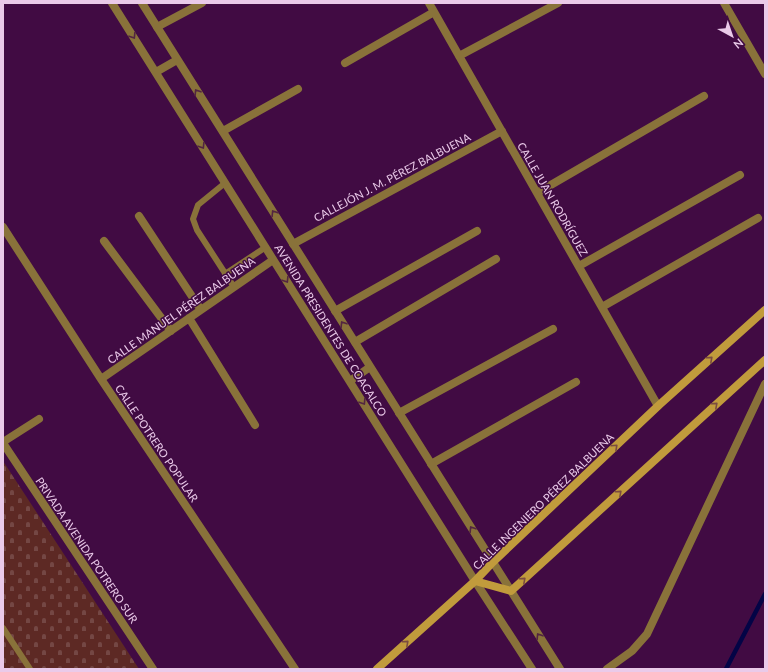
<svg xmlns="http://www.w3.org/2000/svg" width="768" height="672" font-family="Lato,sans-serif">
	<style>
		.cemetery { fill: url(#cemetery-stones) }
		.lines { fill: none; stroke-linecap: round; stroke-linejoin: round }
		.stream { stroke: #030446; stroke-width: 4.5 }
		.service { stroke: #89723a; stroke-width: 6 }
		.minor { stroke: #89723a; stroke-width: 8 }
		.tertiary { stroke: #89723a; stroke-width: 8 }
		.secondary { stroke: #c19b3c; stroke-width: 8 }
		.oneway { stroke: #532541 }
		.oneway2 { stroke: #7b4c40 }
		.labels { text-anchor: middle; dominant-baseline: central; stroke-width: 3; stroke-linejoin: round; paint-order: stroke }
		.street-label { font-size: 11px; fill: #eacae9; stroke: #410b43 }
	</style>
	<defs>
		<pattern id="cemetery-stones" width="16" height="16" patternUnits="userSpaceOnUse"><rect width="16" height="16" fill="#5d2924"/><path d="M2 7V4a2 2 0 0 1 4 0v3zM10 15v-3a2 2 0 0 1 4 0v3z" fill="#744744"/></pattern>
	</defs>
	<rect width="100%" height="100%" fill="#410b43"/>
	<path class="cemetery" d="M3,461L139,669H3Z"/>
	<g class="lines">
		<path class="stream" d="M726,669L765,594"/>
		<path class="service" d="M225,183L198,205L193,219L197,230L234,287
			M225,274L266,247
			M3,628L30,669"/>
		<path class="minor" d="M429,3L658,406
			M724,3L765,74
			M157,27L202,3
			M459,56L558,3
			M345,63L434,12
			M223,131L298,89
			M537,193L704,96
			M139,216L201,310
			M3,227L101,379L295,669
			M104,241L171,331
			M293,244L502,131
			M579,266L740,175
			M602,307L758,218
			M335,311L477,231
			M189,318L255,425
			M355,342L496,259
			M101,379L273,260
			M399,413L553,329
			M3,442L39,419
			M3,443L153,669
			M431,464L576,382
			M607,669L632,651L647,634L765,384"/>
		<path class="tertiary" d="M112,3L475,581L532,669
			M142,3L560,669
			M156,72L177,60
			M350,381L370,367"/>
		<path class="secondary" d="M475,581L511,591L765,360
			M377,669L475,581L493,562L658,406L765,310"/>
	</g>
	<defs><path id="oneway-chevron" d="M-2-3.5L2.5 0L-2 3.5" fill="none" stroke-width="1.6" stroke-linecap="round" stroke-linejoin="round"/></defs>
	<g class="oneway">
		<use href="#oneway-chevron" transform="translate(133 36) rotate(58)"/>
		<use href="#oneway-chevron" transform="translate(197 92) rotate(-122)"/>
		<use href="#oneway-chevron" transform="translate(202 146) rotate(58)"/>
		<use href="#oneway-chevron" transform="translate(274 213) rotate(-122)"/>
		<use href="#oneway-chevron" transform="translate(286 280) rotate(58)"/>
		<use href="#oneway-chevron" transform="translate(343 324) rotate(-122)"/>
		<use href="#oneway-chevron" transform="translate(363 402) rotate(58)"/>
		<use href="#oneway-chevron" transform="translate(472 529) rotate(-122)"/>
		<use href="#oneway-chevron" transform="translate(539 636) rotate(-122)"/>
	</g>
	<g class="oneway2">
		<use href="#oneway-chevron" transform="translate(710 359) rotate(-42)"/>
		<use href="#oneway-chevron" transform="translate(715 405) rotate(-42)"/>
		<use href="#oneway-chevron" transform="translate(615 447) rotate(-43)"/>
		<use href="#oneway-chevron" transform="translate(619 493) rotate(-42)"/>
		<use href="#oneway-chevron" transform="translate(523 580) rotate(-42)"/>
		<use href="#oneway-chevron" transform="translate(406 643) rotate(-42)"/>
	</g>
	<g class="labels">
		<g class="street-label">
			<text transform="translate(392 177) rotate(-28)">CALLEJÓN J. M. PÉREZ BALBUENA</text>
			<text transform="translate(553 199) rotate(60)">CALLE JUAN RODRÍGUEZ</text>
			<text transform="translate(181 310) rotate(-35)">CALLE MANUEL PÉREZ BALBUENA</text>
			<text transform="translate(331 330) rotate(58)">AVENIDA PRESIDENTES DE COACALCO</text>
			<text transform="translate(157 443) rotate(56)">CALLE POTRERO POPULAR</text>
			<text transform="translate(543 501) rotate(-44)">CALLE INGENIERO PÉREZ BALBUENA</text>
			<text transform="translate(87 550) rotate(56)">PRIVADA AVENIDA POTRERO SUR</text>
		</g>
	</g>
	<rect width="768" height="672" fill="none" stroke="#eacae9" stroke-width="8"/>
	<g transform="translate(732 36) rotate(140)" stroke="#410b43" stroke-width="3" paint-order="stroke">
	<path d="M0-3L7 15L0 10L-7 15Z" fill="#eacae9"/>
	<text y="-6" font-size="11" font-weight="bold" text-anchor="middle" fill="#eacae9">N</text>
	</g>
</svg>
